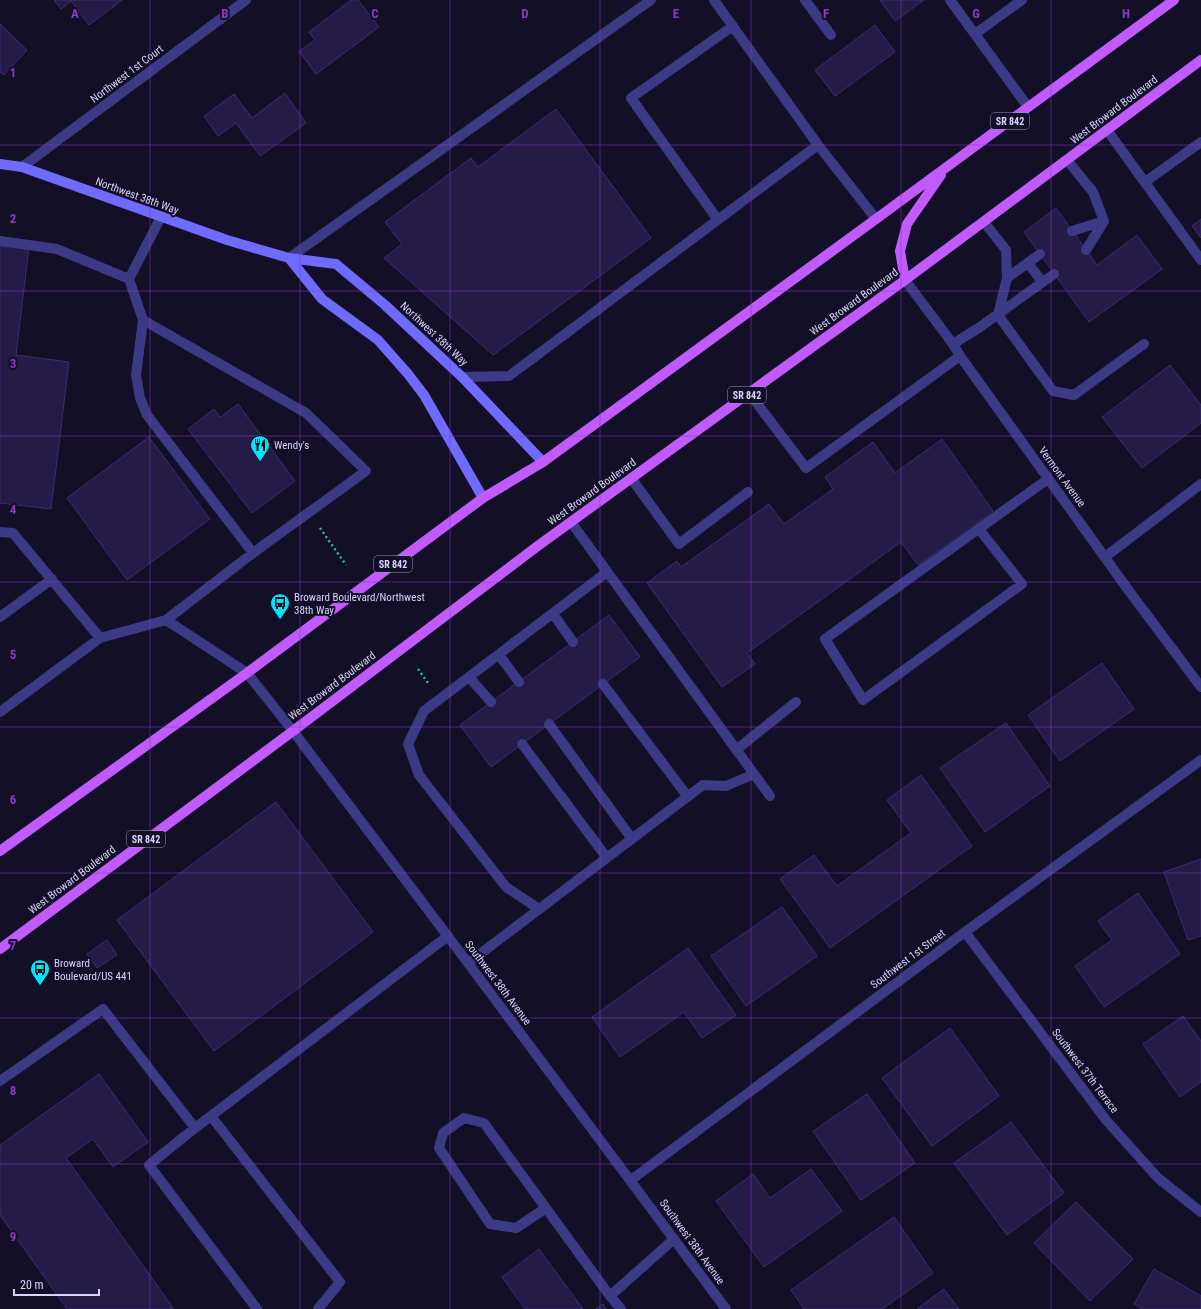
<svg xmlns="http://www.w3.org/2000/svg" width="1201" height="1309" font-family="'Roboto Condensed',sans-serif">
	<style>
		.building { fill: #241b47; stroke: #3b2d73 }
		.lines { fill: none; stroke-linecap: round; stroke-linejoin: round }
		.path { stroke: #2fb8b0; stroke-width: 2.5; stroke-dasharray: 2 3; stroke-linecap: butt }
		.lane { stroke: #3d3a85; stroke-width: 10 }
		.street { stroke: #3d3a85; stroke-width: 10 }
		.secondary { stroke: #6f6bff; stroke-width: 10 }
		.primary { stroke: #c25bff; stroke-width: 10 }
		.grid { fill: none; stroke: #843dc5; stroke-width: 1; stroke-opacity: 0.55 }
		.labels { text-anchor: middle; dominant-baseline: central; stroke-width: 4; stroke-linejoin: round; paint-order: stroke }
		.shield { fill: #130f26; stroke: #9e99be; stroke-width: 1 }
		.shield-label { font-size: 10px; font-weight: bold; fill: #d9d4ff }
		.street-label { font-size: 11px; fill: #d9d4ff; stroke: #130f26 }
		.poi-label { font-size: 11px; fill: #d9d4ff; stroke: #130f26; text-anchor: start }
		.grid-label { font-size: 13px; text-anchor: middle; font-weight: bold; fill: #843dc5; stroke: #130f26; stroke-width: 4; stroke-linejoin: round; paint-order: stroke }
	</style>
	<rect width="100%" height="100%" fill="#130f26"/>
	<path class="building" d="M54,0H122L89,25L71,1L61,9Z
		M351,0H358L379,27L316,74L299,51L315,40L309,32Z
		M880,0H924L895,21Z
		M0,24L27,50L4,75L0,72Z
		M875,25L895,52L835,96L815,70Z
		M285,93L306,123L260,156L236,123L218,136L204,116L234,94L252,118Z
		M556,109L651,238L493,355L384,258L402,244L385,222L471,158L478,167Z
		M1056,208L1097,265L1137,235L1162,269L1089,322L1024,232Z
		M1201,219V238L1192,226Z
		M0,244L29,247L16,355L69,362L51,509L0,503Z
		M1170,365L1201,405V423L1142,468L1102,417Z
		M238,404L295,481L252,513L188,429L214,409L220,417Z
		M149,437L210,519L127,580L67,498Z
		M942,439L993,511L918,565L901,542L747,653L755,664L722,687L647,583L677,561L681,567L769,504L784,524L833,489L825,477L873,442L895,473Z
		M609,615L640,657L491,767L460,725Z
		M1102,663L1134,709L1060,761L1028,715Z
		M1006,723L1050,786L985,832L940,768Z
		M921,775L972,846L830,948L780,879L814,855L837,886L911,833L887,800Z
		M276,802L373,932L214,1051L117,920Z
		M1201,859V936L1188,940L1164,872Z
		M1138,893L1180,954L1104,1007L1075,966L1112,940L1098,921Z
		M782,907L817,956L746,1006L711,956Z
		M107,940L117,955L97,968L87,954Z
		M688,948L736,1015L702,1038L684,1012L620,1057L592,1017Z
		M1183,1016L1201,1041V1082L1180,1097L1143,1044Z
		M950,1028L999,1096L932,1146L882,1078Z
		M99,1074L148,1142L113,1167L93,1139L66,1158L174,1309H67L0,1215V1145Z
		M867,1094L915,1163L861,1200L813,1131Z
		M1011,1122L1064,1193L1007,1235L954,1163Z
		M811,1169L842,1211L764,1267L716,1201L753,1174L770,1198Z
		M1076,1202L1133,1259L1090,1301L1034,1243Z
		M894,1217L933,1273L882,1309H804L791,1290Z
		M539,1249L583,1309H525L502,1277Z
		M1154,1269L1201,1296V1309H1142L1134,1304Z
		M944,1289L959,1309H917Z
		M603,1304L606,1309H596Z"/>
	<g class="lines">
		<path class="path" d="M320,528L346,565
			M418,669L428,683"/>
		<path class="lane" d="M714,0L818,145
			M805,0L831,35
			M950,0L1028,107
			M975,34L1022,0
			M1107,130L1201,260
			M1067,160L1093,192L1104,221L1086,250
			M1145,182L1201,142
			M718,220L631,98L733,26
			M984,222L1006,250L1007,278L998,315L1053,391L1074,395L1144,344
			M1072,231L1104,221
			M0,241L57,249L129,279L161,217
			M289,258L651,0
			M1028,263L1042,282
			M1007,278L1040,254
			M129,279L143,320L136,375L140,398L147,415L253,553
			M143,320L306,413L366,471L253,553L166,620
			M953,344L980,327L1054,274
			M462,377L509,376L818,145L876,219
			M749,393L806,468L960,356
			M631,478L679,544L748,492
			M571,522L770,796
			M979,529L1022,584L863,700L825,639L1048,479
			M0,532L13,533L100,638L166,620L247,673
			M1105,557L1201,484
			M553,614L573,642
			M0,617L52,579
			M499,655L519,682
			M469,677L491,702
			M603,684L688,797
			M0,712L100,638
			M549,724L632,839
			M522,744L607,858
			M736,750L796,702
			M539,909L506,887L419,775L408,744L424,711L607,572
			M468,963L703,785L726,786L754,774
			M0,1081L103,1009L195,1128L448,936
			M211,1116L340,1282L318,1309
			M195,1128L149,1165L257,1309
			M546,1208L516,1228L490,1224L439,1148L443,1133L464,1118L484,1123L610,1296L674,1239
			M610,1296L621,1309"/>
		<path class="street" d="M22,167L246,0
			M905,280L953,344L960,356L1129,591L1201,687
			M247,673L293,731L468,963L726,1309
			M965,932L1106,1120L1158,1178L1201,1212
			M631,1180L965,932L1201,760"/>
		<path class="secondary" d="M0,164L22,167L227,240L289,258L336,264L385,305L462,377L543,462
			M289,258L322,299L378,340L408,374L424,395L483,498"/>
		<path class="primary" d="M905,280L900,251L907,224L941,175
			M0,851L247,673L483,498L543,462L876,219L1174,0
			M0,949L293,731L539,545L905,280L1201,60"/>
	</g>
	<path class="grid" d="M150,0V1309M300,0V1309M450,0V1309M600,0V1309M751,0V1309M901,0V1309M1051,0V1309M0,145H1201M0,291H1201M0,436H1201M0,582H1201M0,727H1201M0,873H1201M0,1018H1201M0,1164H1201"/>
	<defs>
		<symbol id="restaurant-pin" viewBox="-11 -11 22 30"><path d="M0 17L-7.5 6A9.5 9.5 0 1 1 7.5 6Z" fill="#00e5ff" stroke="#130f26"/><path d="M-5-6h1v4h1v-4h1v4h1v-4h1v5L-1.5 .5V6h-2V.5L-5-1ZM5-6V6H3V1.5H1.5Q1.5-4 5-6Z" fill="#111"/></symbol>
		<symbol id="bus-pin" viewBox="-11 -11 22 30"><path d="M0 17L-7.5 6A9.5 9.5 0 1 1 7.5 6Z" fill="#00e5ff" stroke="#130f26"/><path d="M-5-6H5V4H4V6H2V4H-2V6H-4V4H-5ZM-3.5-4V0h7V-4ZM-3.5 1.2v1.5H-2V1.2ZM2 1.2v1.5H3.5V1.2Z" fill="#111"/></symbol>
	</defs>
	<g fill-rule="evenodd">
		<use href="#restaurant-pin" x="249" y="434" width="22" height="30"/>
		<use href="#bus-pin" x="269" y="592" width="22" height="30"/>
		<use href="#bus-pin" x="29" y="958" width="22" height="30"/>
	</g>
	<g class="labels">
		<g class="shield">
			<rect x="991" y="113" width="38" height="16" rx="3"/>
			<rect x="728" y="387" width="38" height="16" rx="3"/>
			<rect x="374" y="556" width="38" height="16" rx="3"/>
			<rect x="127" y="831" width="38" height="16" rx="3"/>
		</g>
		<g class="shield-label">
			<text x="1010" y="121">SR 842</text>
			<text x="747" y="395">SR 842</text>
			<text x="393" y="564">SR 842</text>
			<text x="146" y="839">SR 842</text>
		</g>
		<g class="street-label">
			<text transform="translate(127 74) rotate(-37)">Northwest 1st Court</text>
			<text transform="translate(1114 110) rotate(-37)">West Broward Boulevard</text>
			<text transform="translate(137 196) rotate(20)">Northwest 38th Way</text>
			<text transform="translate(854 302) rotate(-36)">West Broward Boulevard</text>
			<text transform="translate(434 334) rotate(43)">Northwest 38th Way</text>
			<text transform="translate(1062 477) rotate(54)">Vermont Avenue</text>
			<text transform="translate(592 492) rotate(-36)">West Broward Boulevard</text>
			<text transform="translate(332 686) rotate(-37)">West Broward Boulevard</text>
			<text transform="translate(72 880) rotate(-37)">West Broward Boulevard</text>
			<text transform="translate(908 959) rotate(-37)">Southwest 1st Street</text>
			<text transform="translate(498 983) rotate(53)">Southwest 38th Avenue</text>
			<text transform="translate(1085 1071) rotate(53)">Southwest 37th Terrace</text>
			<text transform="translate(692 1242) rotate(54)">Southwest 38th Avenue</text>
		</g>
		<g class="poi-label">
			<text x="274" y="445">Wendy's</text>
			<text x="294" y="597">Broward Boulevard/Northwest<tspan x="294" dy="13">38th Way</tspan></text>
			<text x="54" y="963">Broward<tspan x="54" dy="13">Boulevard/US 441</tspan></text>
		</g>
	</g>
	<g class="grid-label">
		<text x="75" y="18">A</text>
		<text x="225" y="18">B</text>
		<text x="375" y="18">C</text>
		<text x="525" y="18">D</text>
		<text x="676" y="18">E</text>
		<text x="826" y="18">F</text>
		<text x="976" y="18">G</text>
		<text x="1126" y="18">H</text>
		<text x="13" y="77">1</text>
		<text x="13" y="223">2</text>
		<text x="13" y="368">3</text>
		<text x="13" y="514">4</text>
		<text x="13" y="659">5</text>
		<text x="13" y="804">6</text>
		<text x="13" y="950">7</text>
		<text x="13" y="1095">8</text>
		<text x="13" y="1241">9</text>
	</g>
	<path d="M14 1289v6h85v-6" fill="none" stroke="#d9d4ff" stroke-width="2"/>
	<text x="20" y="1289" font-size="12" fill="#d9d4ff" stroke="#130f26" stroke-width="3" paint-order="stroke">20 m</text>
</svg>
